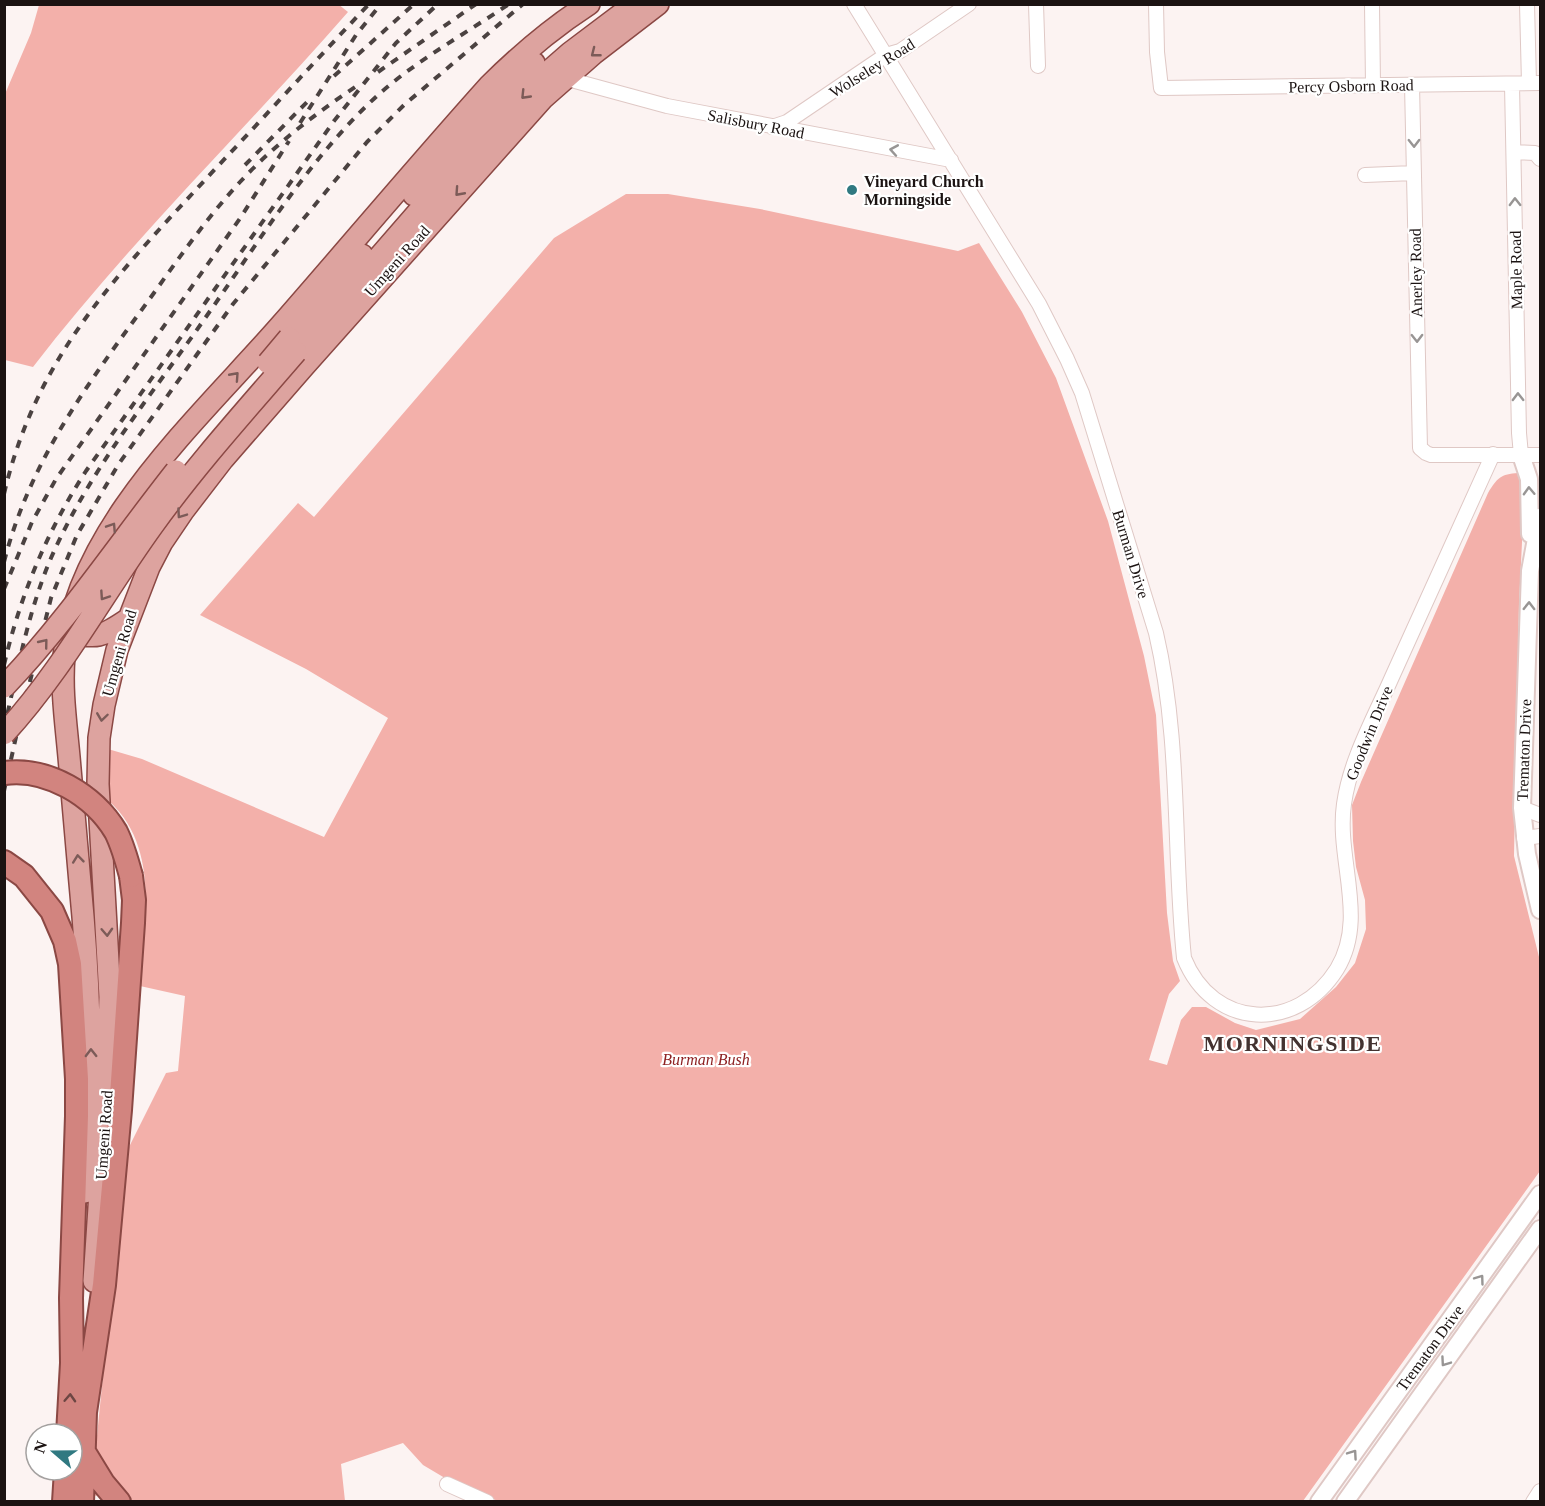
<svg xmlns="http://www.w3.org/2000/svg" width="1545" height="1506" font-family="'Times New Roman',serif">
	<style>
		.green { fill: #f3b0aa }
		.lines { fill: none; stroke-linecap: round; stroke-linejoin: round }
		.minor-casing { stroke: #dfc8c5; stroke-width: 16 }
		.tertiary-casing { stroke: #dfc8c5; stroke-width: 20 }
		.primary-casing { stroke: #8b4844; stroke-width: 24 }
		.trunk-casing { stroke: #8b4844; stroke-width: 26 }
		.minor { stroke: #fff; stroke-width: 14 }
		.tertiary { stroke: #fff; stroke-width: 16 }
		.primary { stroke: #dda39f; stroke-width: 21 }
		.trunk { stroke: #d2847f; stroke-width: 22 }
		.rail { stroke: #4b4241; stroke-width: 4; stroke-dasharray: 8 8; stroke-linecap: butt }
		.primary-bridge-casing { stroke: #8b4844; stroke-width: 24; stroke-linecap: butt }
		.trunk-bridge-casing { stroke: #8b4844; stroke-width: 26; stroke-linecap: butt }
		.primary-bridge { stroke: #dda39f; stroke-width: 21 }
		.trunk-bridge { stroke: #d2847f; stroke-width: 22 }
		.oneway { stroke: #7c5b58 }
		.oneway2 { stroke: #989594 }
		.oneway3 { stroke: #6d4643 }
		.poi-dot { fill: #307981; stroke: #fff; stroke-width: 2 }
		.labels { text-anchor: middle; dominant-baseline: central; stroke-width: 4.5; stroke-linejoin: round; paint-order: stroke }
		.street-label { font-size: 16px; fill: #1b1312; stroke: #fff }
		.poi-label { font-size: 16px; font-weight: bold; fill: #1b1312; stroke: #fff; text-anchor: start }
		.park-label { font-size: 16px; font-style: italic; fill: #8e2223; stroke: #fff }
		.district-label { font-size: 22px; font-weight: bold; letter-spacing: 1.5px; fill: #433230; stroke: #fff }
	</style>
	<rect width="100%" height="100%" fill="#fcf3f2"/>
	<path class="green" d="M338,4L348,12C244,131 130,241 33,367L5,360V94L31,33L39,5Z
		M626,194H668L760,209L958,251L979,243L1022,312L1056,378L1108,521L1144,656L1156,715L1167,913L1173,961L1180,981L1169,994L1149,1060L1167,1065L1181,1020L1192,1007H1206L1235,1023L1256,1030L1300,1019L1336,987L1355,963L1366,929L1365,900L1356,867L1353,841L1352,805L1361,782L1488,493C1497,478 1501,474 1518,473L1525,481L1519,604L1514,856L1540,961V1171L1303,1501H498L455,1484L423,1465L403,1443L341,1464L345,1501L129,1502L110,1495L91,1496L125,1155L166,1073L178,1071L185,996L140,986C144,925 161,848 109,801L108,749L142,759L324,837L388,718L306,669L200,615L298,503L314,517L554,238Z"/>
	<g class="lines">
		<defs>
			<path id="minor" d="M854,4L1039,304L1067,359L1082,393L1156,633C1181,740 1173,850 1184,958C1213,1030 1297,1033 1337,969C1368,918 1336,859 1344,804C1350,760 1374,718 1392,677C1425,603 1459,529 1493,454
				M1036,4L1038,66
				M1156,4L1157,52L1161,88L1540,83
				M1372,4L1373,86
				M1527,4L1529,83
				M564,78L667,106L951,160
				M1412,85L1420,448L1426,453L1431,455H1540
				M1512,85L1519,433L1521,455
				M772,127L787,122L886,55L900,51L969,4
				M1514,152L1535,153L1540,159
				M1365,175L1414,173
				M1522,808L1540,815
				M1524,838L1540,836
				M447,1484L487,1502
				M1533,1502L1540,1491"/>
			<path id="tertiary" d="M1521,455L1529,479L1530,534
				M1540,517L1530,571L1522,808L1527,854L1540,910
				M1319,1502L1540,1194
				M1345,1502L1540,1229"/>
			<path id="primary" d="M414,195L461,139L534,63
				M290,337L362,255
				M307,340L474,148L539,80L570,53L635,4
				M67,632C97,639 102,637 127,620
				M85,1192C94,1088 90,986 80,883C76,841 73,799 69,757C66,723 61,690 64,656C76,527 201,417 282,324C351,245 419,164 489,86C520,55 552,28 589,4
				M94,1281L107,1090L110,997L98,784L99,738L104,705L117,650L149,567L162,542L183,511L223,459L304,366L543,98L593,54L658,4"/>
			<path id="trunk" d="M4,862L24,876L52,911L65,941L70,964L77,1079V1116L71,1298L72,1363L68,1434
				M84,1452L103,1483L119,1502
				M64,1502L66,1470
				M82,1502L85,1412L104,1285L120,1110L133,923L134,900L131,876"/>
		</defs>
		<use href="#minor" class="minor-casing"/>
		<use href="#tertiary" class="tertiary-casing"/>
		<use href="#primary" class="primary-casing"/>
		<use href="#trunk" class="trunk-casing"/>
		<use href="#minor" class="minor"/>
		<use href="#tertiary" class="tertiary"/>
		<use href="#primary" class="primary"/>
		<use href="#trunk" class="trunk"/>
		<path class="rail" d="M378,72L476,4
			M334,76L414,4
			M300,123L356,35L381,4
			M245,165L308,101
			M4,494C37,352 122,270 217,167C268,113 318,58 369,4
			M4,562C28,468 79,396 135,319C169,273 201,224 240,182C274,145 314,115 355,87
			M4,589L32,522L56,479L241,217L289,141
			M4,665C20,596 47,531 86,471L334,121L396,43L438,4
			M4,729C17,672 28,612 51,558C90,469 153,393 208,314C260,240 311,156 378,95C417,60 465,34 509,4
			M4,791L16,737L51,598L77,535L118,465L233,304L367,142L404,105L523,4"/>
		<defs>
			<path id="primary-bridge" d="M268,363L289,338
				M4,687C68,620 119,543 176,471
				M4,734C62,671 103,594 153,525C197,464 247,409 296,352"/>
			<path id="trunk-bridge" d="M4,773C47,767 94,795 116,832C123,846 127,861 131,876"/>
		</defs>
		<use href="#primary-bridge" class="primary-bridge-casing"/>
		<use href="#trunk-bridge" class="trunk-bridge-casing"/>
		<use href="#primary-bridge" class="primary-bridge"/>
		<use href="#trunk-bridge" class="trunk-bridge"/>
	</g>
	<defs><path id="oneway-chevron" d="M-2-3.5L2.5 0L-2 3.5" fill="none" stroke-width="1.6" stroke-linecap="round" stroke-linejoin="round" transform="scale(1.5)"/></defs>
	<g class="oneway">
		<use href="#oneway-chevron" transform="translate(595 53) rotate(142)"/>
		<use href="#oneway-chevron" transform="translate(525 95) rotate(134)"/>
		<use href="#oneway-chevron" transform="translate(459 192) rotate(132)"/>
		<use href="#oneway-chevron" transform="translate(235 376) rotate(-48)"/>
		<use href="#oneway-chevron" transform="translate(181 514) rotate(125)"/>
		<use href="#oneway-chevron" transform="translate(112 527) rotate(-57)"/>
		<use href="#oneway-chevron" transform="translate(104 596) rotate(124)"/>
		<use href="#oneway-chevron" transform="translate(44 643) rotate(-51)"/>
		<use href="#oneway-chevron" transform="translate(102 717) rotate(98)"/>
		<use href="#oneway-chevron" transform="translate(78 859) rotate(-96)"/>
		<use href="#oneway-chevron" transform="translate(107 932) rotate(87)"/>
		<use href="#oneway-chevron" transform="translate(91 1053) rotate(-91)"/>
	</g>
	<g class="oneway2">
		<use href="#oneway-chevron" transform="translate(1414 143) rotate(89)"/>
		<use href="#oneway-chevron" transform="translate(894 150) rotate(-170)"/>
		<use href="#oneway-chevron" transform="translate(1515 202) rotate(-91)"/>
		<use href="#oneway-chevron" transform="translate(1417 338) rotate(89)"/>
		<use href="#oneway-chevron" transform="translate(1518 397) rotate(-91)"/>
		<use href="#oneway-chevron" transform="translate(1529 491) rotate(-92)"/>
		<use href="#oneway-chevron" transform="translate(1529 606) rotate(-89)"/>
		<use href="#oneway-chevron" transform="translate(1480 1279) rotate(-54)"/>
		<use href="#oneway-chevron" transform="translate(1445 1362) rotate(125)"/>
		<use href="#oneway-chevron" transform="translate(1353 1454) rotate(-55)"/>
	</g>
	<use class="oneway3" href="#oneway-chevron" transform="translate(70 1398) rotate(-87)"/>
	<circle class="poi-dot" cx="852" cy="190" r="6"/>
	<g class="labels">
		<g class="street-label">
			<text transform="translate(872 68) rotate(-32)">Wolseley Road</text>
			<text transform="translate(1351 86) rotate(-1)">Percy Osborn Road</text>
			<text transform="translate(756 124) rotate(11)">Salisbury Road</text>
			<text transform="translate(397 261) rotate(-48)">Umgeni Road</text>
			<text transform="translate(1516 270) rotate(-91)">Maple Road</text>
			<text transform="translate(1416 273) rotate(-91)">Anerley Road</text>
			<text transform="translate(1131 554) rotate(73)">Burman Drive</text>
			<text transform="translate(119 653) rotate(-74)">Umgeni Road</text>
			<text transform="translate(1369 733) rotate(-68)">Goodwin Drive</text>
			<text transform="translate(1524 750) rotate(-88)">Trematon Drive</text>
			<text transform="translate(104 1135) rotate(-86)">Umgeni Road</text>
			<text transform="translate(1430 1348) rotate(-54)">Trematon Drive</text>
		</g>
		<g class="poi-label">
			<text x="864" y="181">Vineyard Church<tspan x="864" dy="18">Morningside</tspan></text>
		</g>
		<g class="park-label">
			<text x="706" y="1059">Burman Bush</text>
		</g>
		<g class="district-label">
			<text x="1293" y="1043">MORNINGSIDE</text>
		</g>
	</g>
	<rect width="1545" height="1506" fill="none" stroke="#1b1312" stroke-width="12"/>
	<g transform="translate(54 1452) rotate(290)"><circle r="28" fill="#ffffff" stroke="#a4a1a0" stroke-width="1.5"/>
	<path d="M0-4.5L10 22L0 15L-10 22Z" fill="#307981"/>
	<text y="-9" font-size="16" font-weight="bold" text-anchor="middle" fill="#1b1312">N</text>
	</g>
</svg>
